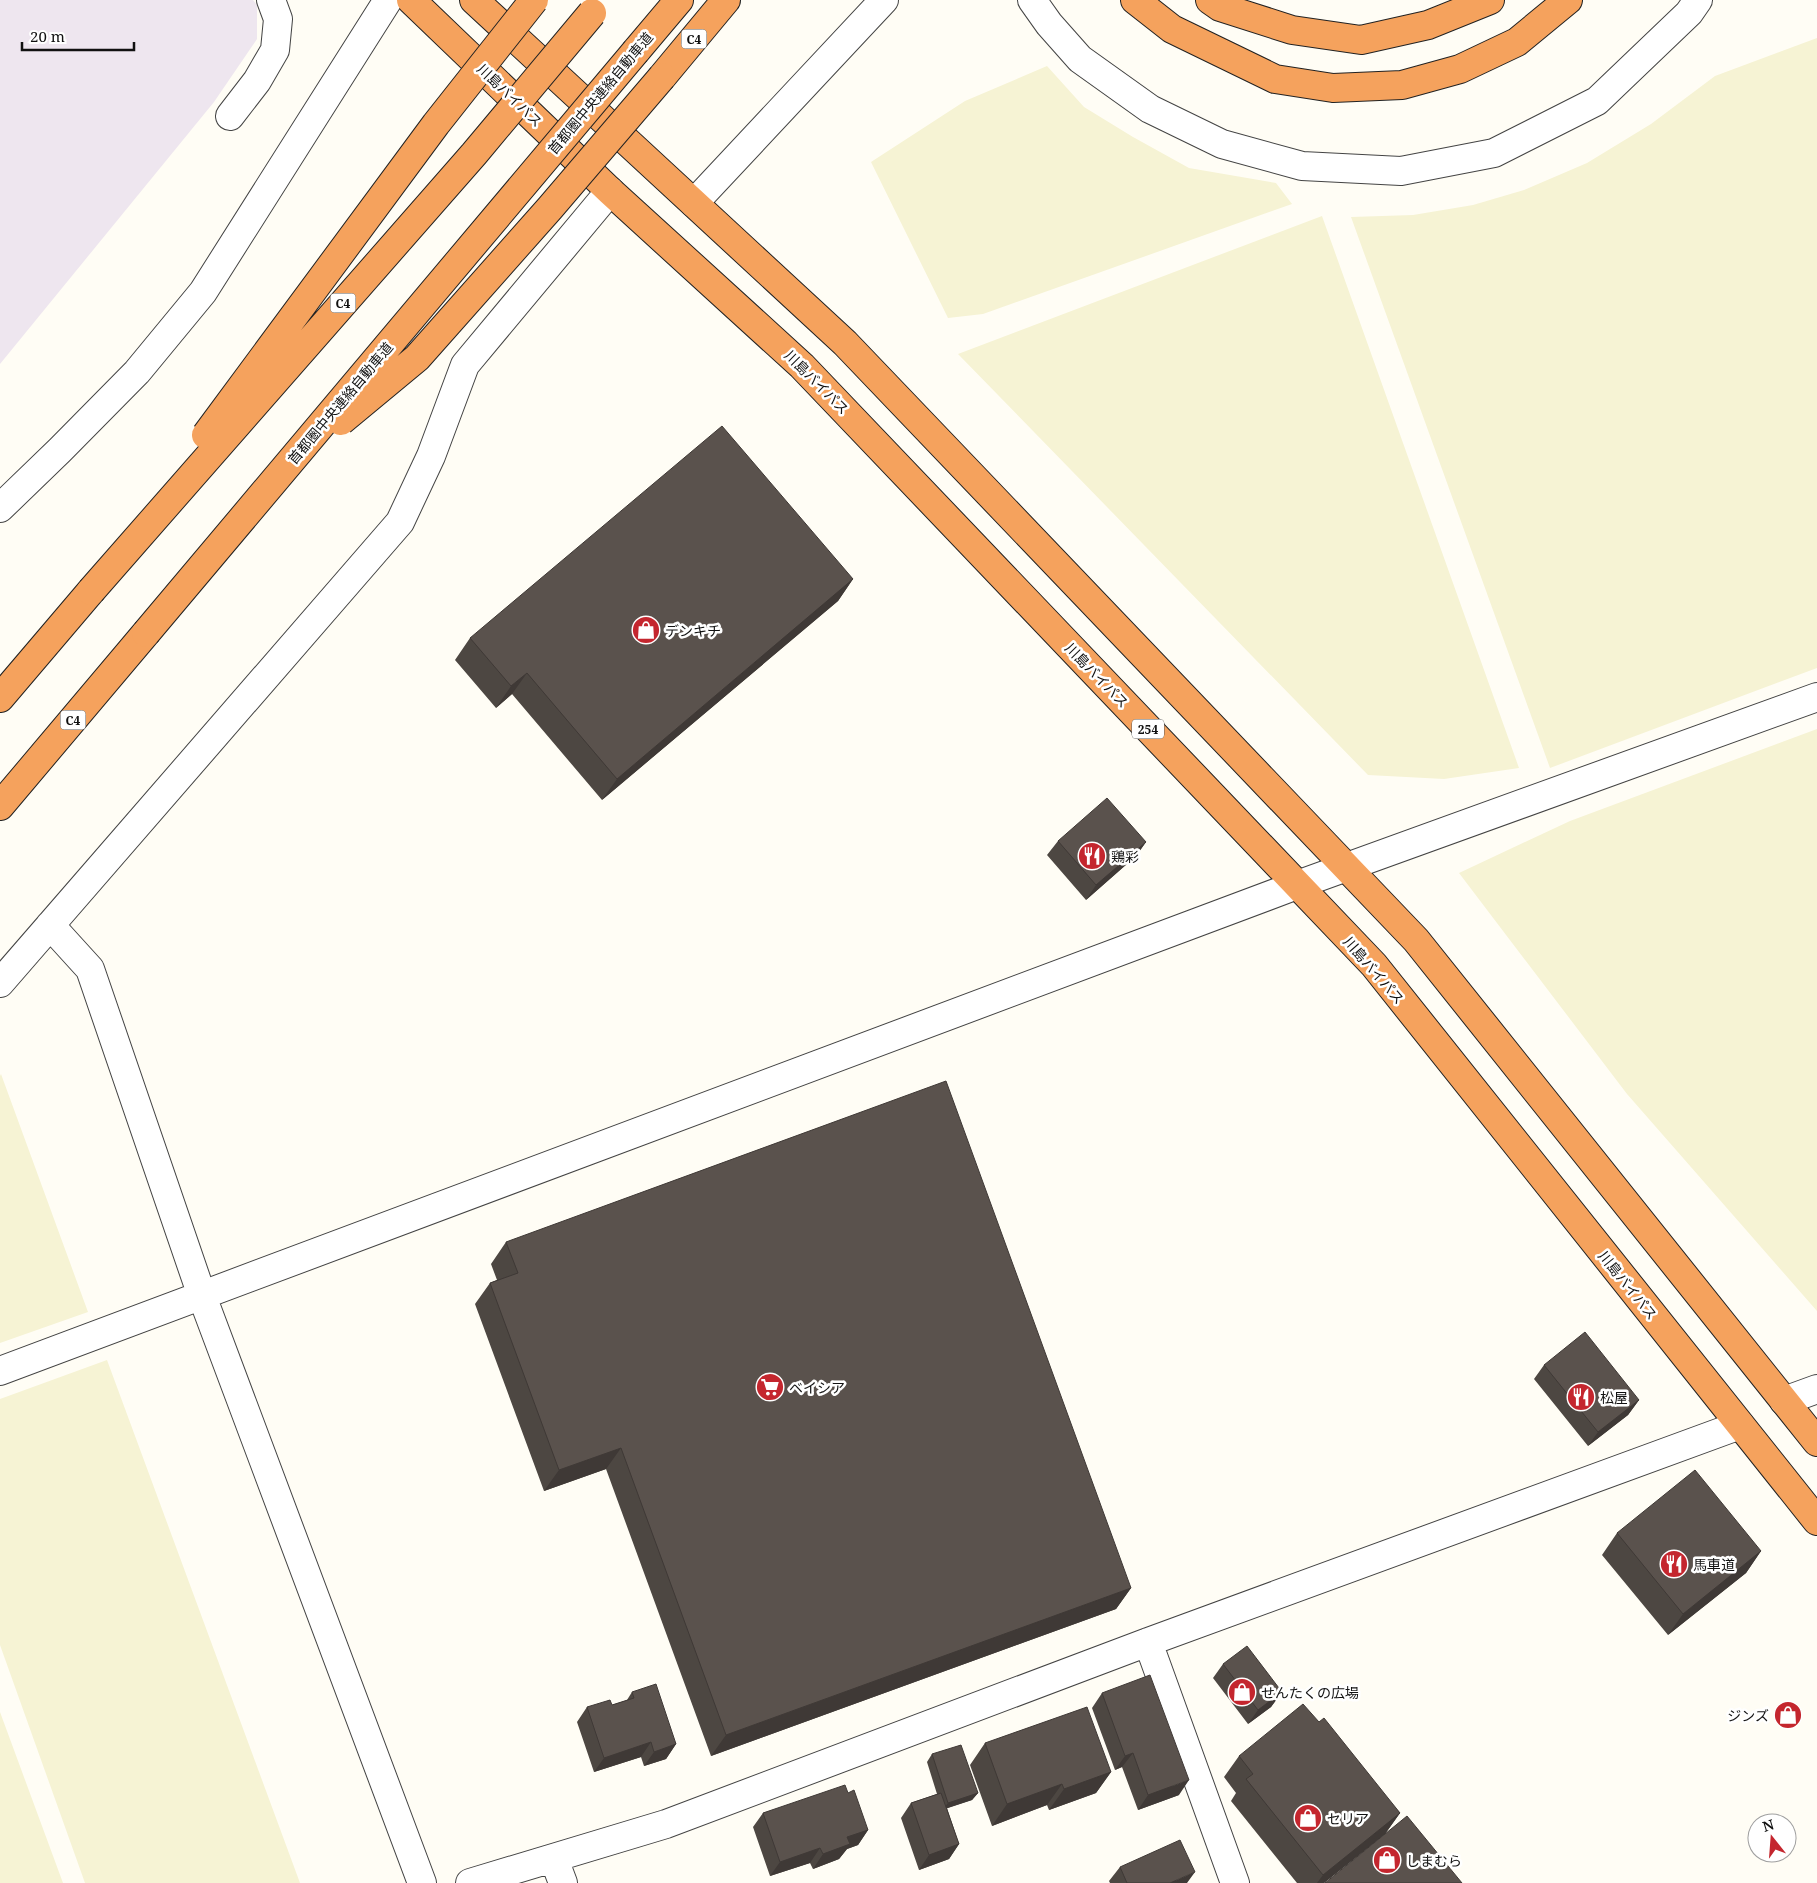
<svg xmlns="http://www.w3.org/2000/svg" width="1817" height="1883" font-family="'Noto Serif','Noto Sans JP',serif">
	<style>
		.industrial { fill: #eee6ef }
		.farmland { fill: #f6f3d4 }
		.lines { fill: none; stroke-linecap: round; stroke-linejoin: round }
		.minor-casing { stroke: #444; stroke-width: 30 }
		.highway-casing { stroke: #222; stroke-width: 30 }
		.minor { stroke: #fff; stroke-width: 28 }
		.highway { stroke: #f5a25d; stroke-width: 28 }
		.highway-bridge-casing { stroke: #222; stroke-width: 30; stroke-linecap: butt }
		.highway-bridge { stroke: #f5a25d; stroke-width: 28 }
		.wall { fill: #4d4742 }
		.shaded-wall { fill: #3f3936 }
		.building { fill: #5a524d; stroke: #3f3936 }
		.labels { text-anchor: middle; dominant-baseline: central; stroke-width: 5; stroke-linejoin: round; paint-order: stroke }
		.shield { fill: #fff; stroke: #585858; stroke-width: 1 }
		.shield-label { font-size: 12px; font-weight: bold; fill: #111 }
		.street-label { font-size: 14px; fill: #111; stroke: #fff }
		.poi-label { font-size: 14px; fill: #111; stroke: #fff; text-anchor: start }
	</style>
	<rect width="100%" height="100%" fill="#fffdf5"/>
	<path class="industrial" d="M0,0H253L257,5V39L214,102L0,364Z"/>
	<path class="farmland" d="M1817,38V668L1550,768L1351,217L1413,215L1473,205L1524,190L1587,163L1651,124L1715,76Z
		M1047,66L1084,107L1133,137L1189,168L1276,183L1292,204L983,314L948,318L871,162L965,101Z
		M1322,216L1519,768L1444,779L1368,775L958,354Z
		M1817,729V1311L1627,1094L1459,873L1570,821Z
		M1,1074L88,1312L0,1343V1076Z
		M107,1360L300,1883H85L0,1645V1399Z
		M0,1712L63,1883H0Z"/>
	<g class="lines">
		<defs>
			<path id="minor" d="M1032,0L1049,24L1080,59L1150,109L1222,144L1302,166L1401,171L1494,153L1597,101L1689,13L1698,0
				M230,116L257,81L275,50L278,19L271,0
				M694,203L884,0
				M0,508L60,450L137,372L203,292L388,0
				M50,925L90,969L202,1296L422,1883
				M0,983L400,522L431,456L465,365L610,191
				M0,1371L1297,885L1817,697
				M1784,1401L1817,1389
				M1148,1642L1235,1883
				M554,1859L563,1883
				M470,1883L666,1824L1148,1642L1740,1425"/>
			<path id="highway" d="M411,0L610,191L802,366L1374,965L1817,1521
				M474,0L845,343L1416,940L1817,1442
				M1135,0L1172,29L1275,79L1333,88L1402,85L1460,69L1517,42L1568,0
				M1210,0L1220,7L1292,30L1361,40L1428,25L1490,0
				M636,51L679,0
				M662,77L726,0
				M0,698L91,591
				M0,806L146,633"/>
		</defs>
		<use href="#minor" class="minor-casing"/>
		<use href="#highway" class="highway-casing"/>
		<use href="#minor" class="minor"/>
		<use href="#highway" class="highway"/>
		<defs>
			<path id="highway-bridge" d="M341,421L417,358L550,208L662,77
				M206,435L436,124L534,0
				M91,591L474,154L592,13
				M146,633L636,51"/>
		</defs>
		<use href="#highway-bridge" class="highway-bridge-casing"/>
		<use href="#highway-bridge" class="highway-bridge"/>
	</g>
	<path class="wall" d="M853,579L838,601L602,800L512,694L496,708L455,660L470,638Z
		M1058,841L1146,842L1136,856L1086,900L1047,855Z
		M506,1242L1131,1588L1116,1609L711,1756L606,1469L544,1491L475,1304L490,1283L497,1280L491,1264Z
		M1544,1365L1639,1400L1628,1415L1588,1446L1534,1379Z
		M1617,1533L1761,1551L1746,1573L1668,1635L1602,1555Z
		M1223,1664L1282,1692L1271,1707L1248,1724L1213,1678Z
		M632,1692L676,1744L666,1759L644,1766L641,1757L594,1772L577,1722L587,1707L612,1705L627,1700Z
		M1102,1693L1179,1795L1138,1810L1122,1767L1115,1770L1092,1708Z
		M1319,1722L1400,1813L1385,1834L1324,1883H1297L1231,1801L1236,1793L1224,1777L1239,1756Z
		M985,1743L1111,1772L1096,1793L1049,1810L1047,1805L992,1826L970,1765Z
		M932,1754L978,1793L972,1800L947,1808L959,1844L949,1859L919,1870L901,1818L911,1803L937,1794L927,1762Z
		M848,1793L868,1830L858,1845L847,1849L839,1859L813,1869L810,1863L770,1876L753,1827L763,1813Z
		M1120,1867L1187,1883H1110L1109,1881Z"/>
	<path class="shaded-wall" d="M853,579L838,601L602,800L617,779Z
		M527,673L512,694L496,708L511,686Z
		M1146,842L1136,856L1086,900L1096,885Z
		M1639,1400L1628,1415L1588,1446L1598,1432Z
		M621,1448L606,1469L544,1491L559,1470Z
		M1761,1551L1746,1573L1668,1635L1683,1614Z
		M1131,1588L1116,1609L711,1756L726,1735Z
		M1282,1692L1271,1707L1248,1724L1258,1710Z
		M651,1742L641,1757L594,1772L604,1758Z
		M676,1744L666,1759L644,1766L654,1752Z
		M1133,1753L1122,1767L1115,1770L1125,1756Z
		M1111,1772L1096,1793L1049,1810L1064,1789Z
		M1189,1780L1179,1795L1138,1810L1148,1795Z
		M1062,1784L1047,1805L992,1826L1007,1804Z
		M978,1793L972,1800L942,1810L948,1803Z
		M1400,1813L1385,1834L1324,1883H1317L1323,1875Z
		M868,1830L858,1845L847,1849L839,1859L813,1869L823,1854L847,1837Z
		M959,1844L949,1859L919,1870L929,1855Z
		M820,1848L810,1863L770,1876L780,1862Z
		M1195,1872L1187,1883H1170Z"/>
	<path class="building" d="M722,426L853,579L617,779L527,673L511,686L470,638Z
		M1107,798L1146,842L1096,885L1058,841Z
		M946,1081L1131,1588L726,1735L621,1448L559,1470L490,1283L518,1273L506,1242Z
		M1585,1332L1639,1400L1598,1432L1544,1365Z
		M1695,1470L1761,1551L1683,1614L1617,1533Z
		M1247,1646L1282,1692L1258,1710L1223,1664Z
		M1150,1675L1189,1780L1148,1795L1133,1753L1125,1756L1102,1693Z
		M656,1684L676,1744L654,1752L651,1742L604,1758L587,1707L610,1700L612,1705L634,1698L632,1692Z
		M1303,1704L1319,1722L1324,1718L1400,1813L1323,1875L1246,1779L1253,1774L1239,1756Z
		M1087,1707L1111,1772L1064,1789L1062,1784L1007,1804L985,1743Z
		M961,1745L978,1793L948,1803L932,1754Z
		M845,1785L848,1793L854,1790L868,1830L847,1837L850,1844L823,1854L820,1848L780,1862L763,1813Z
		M941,1793L959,1844L929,1855L911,1803Z
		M1407,1816L1462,1883H1325Z
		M1180,1840L1195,1872L1170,1883H1127L1120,1867Z"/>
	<defs>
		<symbol id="shop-disc" viewBox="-11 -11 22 22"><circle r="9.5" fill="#c4262e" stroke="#fff"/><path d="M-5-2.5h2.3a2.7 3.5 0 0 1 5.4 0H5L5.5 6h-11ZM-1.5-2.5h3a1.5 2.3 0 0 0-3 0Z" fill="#fff"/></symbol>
		<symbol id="restaurant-disc" viewBox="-11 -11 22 22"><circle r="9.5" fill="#c4262e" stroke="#fff"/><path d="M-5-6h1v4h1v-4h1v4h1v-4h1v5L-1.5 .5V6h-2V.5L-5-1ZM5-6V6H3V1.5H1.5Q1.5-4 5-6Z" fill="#fff"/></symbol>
		<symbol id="supermarket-disc" viewBox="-11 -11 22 22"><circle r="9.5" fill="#c4262e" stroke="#fff"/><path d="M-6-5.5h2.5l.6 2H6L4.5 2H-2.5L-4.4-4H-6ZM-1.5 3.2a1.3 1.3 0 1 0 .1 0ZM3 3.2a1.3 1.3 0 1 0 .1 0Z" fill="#fff"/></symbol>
	</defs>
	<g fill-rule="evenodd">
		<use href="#shop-disc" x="630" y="614" width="32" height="32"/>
		<use href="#restaurant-disc" x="1076" y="840" width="32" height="32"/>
		<use href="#supermarket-disc" x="754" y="1371" width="32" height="32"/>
		<use href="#restaurant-disc" x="1565" y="1381" width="32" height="32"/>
		<use href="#restaurant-disc" x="1658" y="1548" width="32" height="32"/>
		<use href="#shop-disc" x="1226" y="1676" width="32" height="32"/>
		<use href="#shop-disc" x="1772" y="1699" width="32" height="32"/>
		<use href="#shop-disc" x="1292" y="1802" width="32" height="32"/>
		<use href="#shop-disc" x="1371" y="1844" width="32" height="32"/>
	</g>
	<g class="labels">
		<g class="shield">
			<rect x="681.5" y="29.5" width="25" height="19" rx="4"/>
			<rect x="330.5" y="293.5" width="25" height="19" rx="4"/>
			<rect x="60.5" y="710.5" width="25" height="19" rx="4"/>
			<rect x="1132" y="719.5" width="32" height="19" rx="4"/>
		</g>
		<g class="shield-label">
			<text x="694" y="39">C4</text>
			<text x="343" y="303">C4</text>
			<text x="73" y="720">C4</text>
			<text x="1148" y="729">254</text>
		</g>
		<g class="street-label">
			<text transform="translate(600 93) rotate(-50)">首都圏中央連絡自動車道</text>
			<text transform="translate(510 95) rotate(44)">川島バイパス</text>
			<text transform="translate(817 382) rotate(45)">川島バイパス</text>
			<text transform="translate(340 403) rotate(-50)">首都圏中央連絡自動車道</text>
			<text transform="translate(1097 675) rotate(46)">川島バイパス</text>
			<text transform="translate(1374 970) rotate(49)">川島バイパス</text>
			<text transform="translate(1628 1285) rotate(51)">川島バイパス</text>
		</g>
		<g class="poi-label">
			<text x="665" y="630">デンキチ</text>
			<text x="1111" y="856">鶏彩</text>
			<text x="789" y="1387">ベイシア</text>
			<text x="1600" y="1397">松屋</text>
			<text x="1693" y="1564">馬車道</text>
			<text x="1261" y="1692">せんたくの広場</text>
			<text x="1769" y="1715" text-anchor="end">ジンズ</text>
			<text x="1327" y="1818">セリア</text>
			<text x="1406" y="1860">しまむら</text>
		</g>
	</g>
	<g transform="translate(1772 1838) rotate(343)"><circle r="24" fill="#ffffff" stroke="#a0a0a0"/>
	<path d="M0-4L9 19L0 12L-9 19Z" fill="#c4262e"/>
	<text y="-8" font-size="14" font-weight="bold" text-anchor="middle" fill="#111111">N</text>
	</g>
	<path d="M22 42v8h112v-8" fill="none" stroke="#111111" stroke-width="2.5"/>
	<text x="30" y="42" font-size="15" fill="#111111" stroke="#ffffff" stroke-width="4" paint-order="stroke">20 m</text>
</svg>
